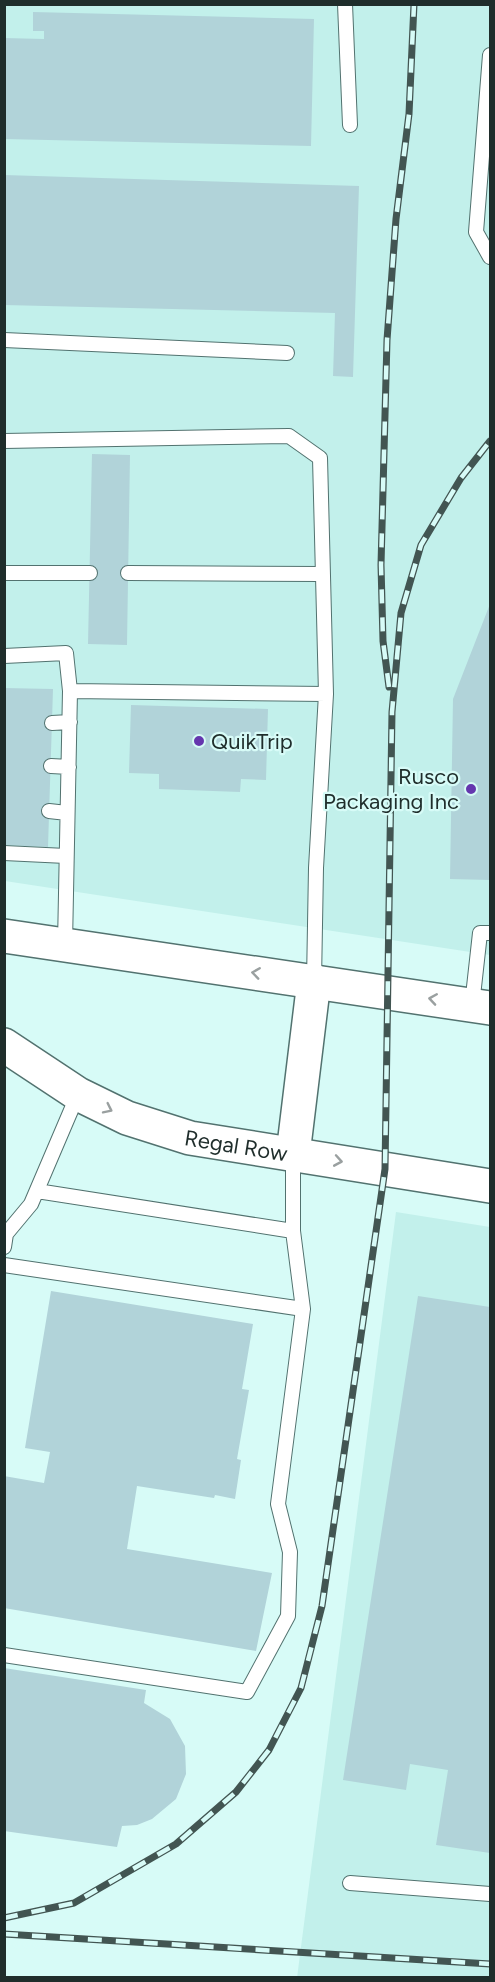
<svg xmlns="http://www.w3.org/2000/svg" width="495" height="1982" font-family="Figtree,sans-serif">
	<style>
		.built { fill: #c2f0eb }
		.building { fill: #b1d3d9 }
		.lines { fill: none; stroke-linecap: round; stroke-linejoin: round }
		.service-casing { stroke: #52726f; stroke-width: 16 }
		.secondary-casing { stroke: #52726f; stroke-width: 36 }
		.service { stroke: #fff; stroke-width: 14 }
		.secondary { stroke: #fff; stroke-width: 33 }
		.rail-casing { stroke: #425552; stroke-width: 7 }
		.rail { stroke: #d7fbf7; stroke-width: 4.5; stroke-dasharray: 14; stroke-linecap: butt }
		.oneway { stroke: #9aa0a0 }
		.poi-dot { fill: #6536ae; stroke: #d7fbf7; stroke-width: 2 }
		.labels { text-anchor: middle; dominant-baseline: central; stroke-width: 4.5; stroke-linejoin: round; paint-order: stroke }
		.poi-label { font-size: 22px; fill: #1f2d2b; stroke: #d7fbf7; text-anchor: start }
		.street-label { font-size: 22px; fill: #1f2d2b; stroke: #d7fbf7 }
	</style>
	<rect width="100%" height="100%" fill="#d7fbf7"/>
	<path class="built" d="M4,5H490V955L5,881Z
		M396,1212L490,1227V1977L297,1978Z"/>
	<path class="building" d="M33,12L314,19L311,146L4,139V38L44,39V31H33Z
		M4,175L359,186L353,377L333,376L335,313L4,305Z
		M92,454L130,455L127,645L88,644Z
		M490,604V880L450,879L453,699Z
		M4,688L53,689L48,847L4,845Z
		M131,705L268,709L266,780L241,779L240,792L159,789V774L129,773Z
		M51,1291L253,1324L242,1389L249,1390L237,1459L241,1460L235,1499L215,1495L214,1498L137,1486L127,1549L272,1573L256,1651L4,1608V1476L44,1483L50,1452L25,1448Z
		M418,1296L490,1307V1853L436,1845L448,1770L410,1764L406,1790L343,1780Z
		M4,1668L146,1690L144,1703L170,1719L185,1746L186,1774L176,1799L152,1819L137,1825L122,1826L117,1847L4,1831Z"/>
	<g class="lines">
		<defs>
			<path id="service" d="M345,4L350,125
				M490,55L476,232L490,257
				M4,340L287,353
				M4,441L289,436L320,458L326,694L316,868L314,981
				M4,573H90
				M128,573L323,574
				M4,656L66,653L70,691L65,944
				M70,691L326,694
				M52,723L70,722
				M51,766L69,767
				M49,811L67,813
				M4,853L66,856
				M472,1005L480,933H490
				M37,1191L293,1231
				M4,1247L6,1234L31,1204L78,1094
				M4,1265L303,1309
				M4,1655L247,1692L288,1616L290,1552L278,1504L303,1309L293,1231V1154
				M350,1883L490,1894"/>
			<g id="secondary">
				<path d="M4,936L490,1008"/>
				<path id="s1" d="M4,1045L78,1094L127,1118L190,1138L490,1186"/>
				<path d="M293,1154L314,981"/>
			</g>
		</defs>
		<use href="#service" class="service-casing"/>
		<use href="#secondary" class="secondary-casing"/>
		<use href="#service" class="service"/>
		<use href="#secondary" class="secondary"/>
		<defs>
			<path id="rail" d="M389,687L383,641L381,565L387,340L396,219L409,114L414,4
				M4,1918L74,1903L176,1844L236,1792L269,1750L301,1688L322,1606L385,1169L392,712L401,613L421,545L461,478L490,441
				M4,1934L490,1964"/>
		</defs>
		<use href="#rail" class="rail-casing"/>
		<use href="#rail" class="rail"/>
	</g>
	<defs><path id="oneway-chevron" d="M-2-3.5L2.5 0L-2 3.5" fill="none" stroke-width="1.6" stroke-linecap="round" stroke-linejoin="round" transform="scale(1.5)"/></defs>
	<g class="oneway">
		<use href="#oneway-chevron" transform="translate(256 973) rotate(-172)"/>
		<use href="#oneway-chevron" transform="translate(433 999) rotate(-171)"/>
		<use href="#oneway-chevron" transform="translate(108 1109) rotate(26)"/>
		<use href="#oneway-chevron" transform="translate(338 1161) rotate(10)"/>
	</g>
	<g class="poi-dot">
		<circle cx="199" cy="741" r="6"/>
		<circle cx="471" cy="789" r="6"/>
	</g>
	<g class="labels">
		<g class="poi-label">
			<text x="211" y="741">QuikTrip</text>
			<text x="459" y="776" text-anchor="end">Rusco<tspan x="459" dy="25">Packaging Inc</tspan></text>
		</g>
		<g class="street-label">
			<text stroke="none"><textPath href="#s1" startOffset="256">Regal Row</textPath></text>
		</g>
	</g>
	<rect width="495" height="1982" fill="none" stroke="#1f2d2b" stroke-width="12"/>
</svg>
